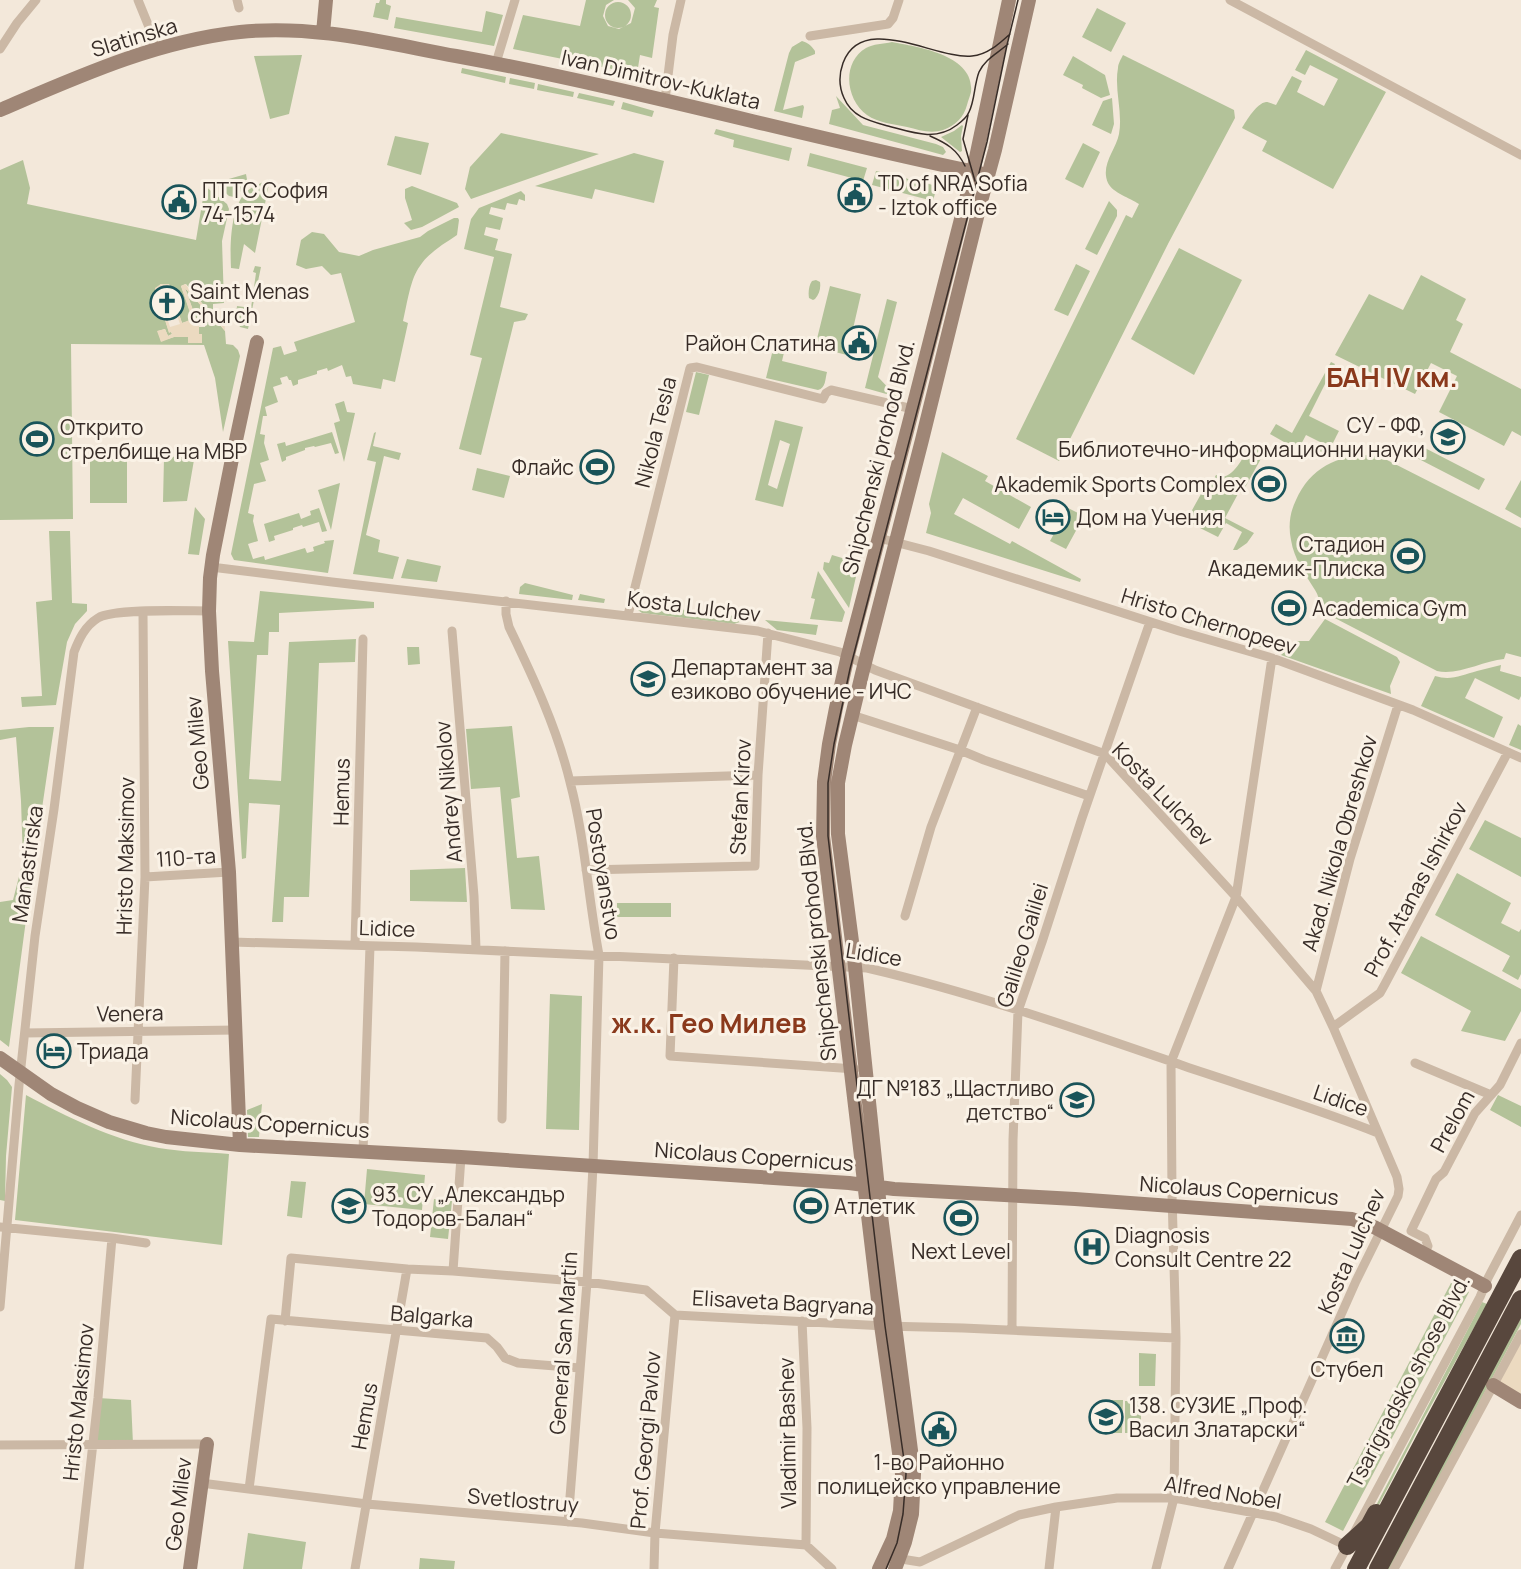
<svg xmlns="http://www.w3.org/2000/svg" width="1521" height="1569" font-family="Manrope,sans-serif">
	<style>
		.green { fill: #b3c299; fill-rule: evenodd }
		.plaza { fill: #ecdac0; fill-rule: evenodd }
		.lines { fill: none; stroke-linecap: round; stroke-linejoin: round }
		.street { stroke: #cbb8a5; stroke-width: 9 }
		.secondary { stroke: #9f8676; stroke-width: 14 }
		.highway { stroke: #58473d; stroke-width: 18 }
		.tram { stroke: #372c27; stroke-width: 1.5 }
		.labels { text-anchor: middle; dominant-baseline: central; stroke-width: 6; stroke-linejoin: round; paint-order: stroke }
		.street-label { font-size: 21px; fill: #372c27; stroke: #faf2e6 }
		.poi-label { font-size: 21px; fill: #372c27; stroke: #faf2e6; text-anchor: start }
		.district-label { font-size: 27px; font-weight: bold; fill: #8a391c; stroke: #faf2e6 }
	</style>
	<rect width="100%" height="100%" fill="#f3e8da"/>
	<path class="green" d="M380,0H386V4L391,6L388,20L373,17L376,3H379Z
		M586,0H614L606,5L603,16L608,26L619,29L631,23L635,8L628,0H657L654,7L659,8L652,58L640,55L637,74L513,49L523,15L580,26Z
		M605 15a13 13 0 1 1 26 0a13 13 0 1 1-26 0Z
		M1097,8L1126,23L1111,52L1082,37Z
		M486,11L503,15L494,46L394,28L396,17L482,32Z
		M802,41C808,43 811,45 815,51V54L795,62L783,110L803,105L804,107L802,118L774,111L789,53L792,47Z
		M892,42C918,47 975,55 971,92C970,96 968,101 967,105C964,117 955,126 943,130C931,134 919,130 907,127C894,124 878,123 867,115C846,100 841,63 866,48C873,44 883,44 892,42Z
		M1306,50L1386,92L1333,189L1262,151L1267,141L1242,128C1246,121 1257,103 1266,102C1269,102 1273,104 1276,105L1292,76L1302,81L1297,92L1324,106L1338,79L1310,65L1305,75L1295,70Z
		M302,55L289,114L270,119L254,56Z
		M1123,55L1234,110L1235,118L1169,242L1059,461L1016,439L1126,215L1132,218L1139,204C1130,198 1113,193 1108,183C1100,165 1116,150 1119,134C1123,112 1114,89 1118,68C1118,64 1121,59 1123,55Z
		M1073,56L1105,75L1110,95L1101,98L1082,88L1083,85L1063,75Z
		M462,68L506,77L505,83L461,73Z
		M510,78L535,83L534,89L509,84Z
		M538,84L574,92L573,97L537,90Z
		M579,93L615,101L613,106L577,98Z
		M836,96L863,125L936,144L943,147L946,152L943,155L829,124L832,110L840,108Z
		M1112,98L1114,124L1111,134L1092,125L1103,101Z
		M623,102L654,111L652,117L621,109Z
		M962,125L963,126L961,136L962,151L960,152L941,137L954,131Z
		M716,129L792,148L789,161L733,147L734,140L714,134Z
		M501,133L599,154L471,199L465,189L470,167Z
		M395,136L429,143L421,175L387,165Z
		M1083,143L1100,152L1083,188L1065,179Z
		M634,153L664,161L654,203L595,189L592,199L535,186Z
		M810,153L867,168L863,181L807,166Z
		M23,160L30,188L27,204L196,240L205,186L227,204L229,209L222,241L224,303L213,304V311L207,309L186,284L181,286L193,320L182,323L169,284H161L155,289L169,332H171L172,334L168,336L165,329L158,331L161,341L174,337H189V343H202V335L199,334V327H205L206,322H211L212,318H214L225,331L226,344L233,345L238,350L240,356L223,432L215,378L204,345L71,344L73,519L0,520V170Z
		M876,171L937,186L933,201L872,185Z
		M246,174L248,185L234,197L229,196L215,183Z
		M270,179L255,253L244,244L239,269L231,268C230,247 230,210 245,193C252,186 262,183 270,179Z
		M412,186L457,203L459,207L422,227L411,230L404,223L412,220L405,198V189Z
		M521,191L525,195V201L519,199L517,205L507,203L505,210L491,207L489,214L503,218L500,230L486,227L484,235L498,239L495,250L512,254L500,307L528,314L525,320L514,322L481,455L459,449L482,358L470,355L494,257L464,249L471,219L479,208Z
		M1109,201L1117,210V216L1097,255L1085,249Z
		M454,218H458L459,220L457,235C444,244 429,252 420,266C410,279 407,305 403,321L408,323L395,382L383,379L381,389L353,384L351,376L346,377L342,365L328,371L327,368L317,371V374L298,380V384L293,386L291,380H289L287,376L280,378L282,384L273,387L278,402L265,407L267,416H263L260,434L265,435L264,443L269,460L260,463L266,481L254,484L248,513L254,515L253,521L258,541L248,544L253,559L264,556L265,560L305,548L307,553L314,551L313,547L325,543L324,541L334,540L328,573L234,560L231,554L273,348L281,346L284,355L297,351L294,342L355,322L341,273L331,275L322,266L306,269L296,265L301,240L312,232L324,234L339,252L359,256L373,250L420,237L428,231Z
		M1179,248L1242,280L1194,375L1131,339Z
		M1076,264L1090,271L1068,316L1054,310Z
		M255,266L261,267L248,329L240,327C236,320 236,314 237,306L251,308L256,273L253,272Z
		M1421,275L1466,299L1456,320L1463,324L1450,352L1521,389V436L1512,431L1504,446L1439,412L1457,376L1431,363L1415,394L1335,355L1369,294L1403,310Z
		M816,280L820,282C821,289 819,294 815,299L813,300L809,298C808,292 809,285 812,281Z
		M830,286L861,294L847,355L815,347Z
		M185,288L205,310L210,313L199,320L196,319Z
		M887,299L897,302L878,377L897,397L865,388Z
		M775,341L786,344L782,361L827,372C825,379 826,388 818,390L766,378Z
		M1331,362L1335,364L1309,416L1339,431C1334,440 1330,455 1318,451L1322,443L1306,435L1298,450L1270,434L1276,424L1292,433Z
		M696,372L709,375L699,415L686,412Z
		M344,401L347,412L355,413L344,462L334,423L340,421L335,404Z
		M775,420L803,427L783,507L755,500ZM780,440L790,444L777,489L768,485Z
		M332,432L339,453L335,454L331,443L315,447L314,446L305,448V450L286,457V460L282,462L277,444L285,442L286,446Z
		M376,432L373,446L401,453L399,460L384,456L366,535L380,540L378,552L399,557L393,579L353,574L376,462L367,460L374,433Z
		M1254,443L1263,447L1260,453L1263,455L1242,493L1239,492L1225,518L1254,533L1247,543L1237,550H1233L1242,532L1226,523L1218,537L1186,521L1206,485L1210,486L1216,475C1219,476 1223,477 1226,476C1237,472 1245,453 1251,444Z
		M1421,446L1485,479L1479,490L1415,457Z
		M942,452L988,476L985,481L1031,507L1019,529L963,498L954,514L1010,544L1012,541L1081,579L1080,582L926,533L931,513L929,504Z
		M195,454L187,501L163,502L164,458Z
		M127,455V503H90V456Z
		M1371,455L1387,460L1521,528V657L1506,653L1504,659C1483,661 1457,676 1437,671L1327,614C1317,604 1321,599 1315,590C1305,574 1294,559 1291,540C1288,526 1290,512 1296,500C1310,468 1337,455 1371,455Z
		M477,468L510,476L504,498L472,490Z
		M1521,480V518L1505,509Z
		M340,483L331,530L318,490Z
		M195,507L205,519L199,555L188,554Z
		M319,508L327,531L322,532L319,522L303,527L302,525L293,528V530L274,536L275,540L269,542L264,524L299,513L301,519L311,515L310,511Z
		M1068,508L1084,516L1066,549L1050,541Z
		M49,531H70L72,603L87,604V611L75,624L67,642L56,705L22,707L21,697L42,696L36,602L52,600Z
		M832,555L859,563L849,608L823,569L824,562L829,563Z
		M407,559L441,566L437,582L401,578Z
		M818,571L845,612L842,622L810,619L815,599L811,598Z
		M525,583L573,595L572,600L519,594L520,587Z
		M260,591L374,602V608L279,613V632H269L268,655H257L249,779L281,781L289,642L356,639L355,662L319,663L309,897H284L283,922H272L280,805L249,803L246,858L242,859L228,641L254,642Z
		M580,594L605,599L604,603L578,600Z
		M637,604L751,618L734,624L642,613L638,610Z
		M1197,614L1242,630L1239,637L1272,647L1270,650L1188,623L1192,617Z
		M1325,619L1397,657L1400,662L1390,686L1391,694L1281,655L1295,641H1309Z
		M765,620L818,625L816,635L777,630Z
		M407,647H419L420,664L408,665Z
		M1501,665L1500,671L1521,677V696L1519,700L1475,678L1465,698L1503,717L1494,738L1421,706L1435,676C1451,681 1462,675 1477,671C1485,669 1493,667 1501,665Z
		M1518,724L1521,726V750L1509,745Z
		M512,726L520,797L511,799L517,858L539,856L545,910L511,909L500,787L471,789L466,729Z
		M29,727H54L30,890L9,1047L0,1040V902L13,900L23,861L21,801L16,737L0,740V730Z
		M1485,820L1521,838V877L1469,849Z
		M465,868L467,902L410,901V870Z
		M1457,873L1511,903L1501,923L1519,932L1521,929V974L1518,980L1502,971L1510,956L1435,915Z
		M617,903H671V917H617Z
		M1421,936L1521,989V1011L1505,1041L1461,1031L1471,1011L1401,973Z
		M550,994L582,996L579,1130L546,1129Z
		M0,1074L7,1080L12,1087L6,1156L5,1201L0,1200Z
		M26,1095C68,1117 112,1140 159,1148C182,1152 206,1152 229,1154L222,1245L15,1220Z
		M1498,1095L1521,1106V1127L1490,1110Z
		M262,1104L259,1137H248L247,1110Z
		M367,1169L425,1175L422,1210L364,1204Z
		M291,1181L306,1182L302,1218L287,1216Z
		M434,1199L452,1201L448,1239L430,1237Z
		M1451,1283L1469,1292L1343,1531L1325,1522Z
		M1482,1302L1487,1304L1421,1424L1371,1520L1369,1519Z
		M1521,1318V1324L1391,1569H1385Z
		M1139,1353L1156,1354L1155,1386H1139Z
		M98,1398L131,1400L133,1444H93Z
		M1106,1400H1123L1122,1433H1106Z
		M1125,1401H1141V1433H1125Z
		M248,1533L306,1542L302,1569H243Z
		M420,1558L455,1561L454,1569H419Z"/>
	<path class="plaza" d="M161,284H169L182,323L192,319L181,286L185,284L207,309L213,311H224L225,331L210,313L205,310L185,288L196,318H199V334H202V343H188V337H174L161,342L157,331L165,329L168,336L172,334L171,332L169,333L155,288ZM162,286L167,287L180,324L170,327L158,290Z
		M1521,1343V1400L1495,1385Z"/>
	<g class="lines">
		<path class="street" d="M138,0L149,27L156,50
			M237,0L239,8
			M1230,0L1521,155
			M810,36L888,24L893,18L899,0
			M0,49L17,23L36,0
			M496,63L515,0
			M665,100L673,35L681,0
			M879,538L929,551L1179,631L1272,658L1413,710L1521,758
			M211,567L332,582L758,631L840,652L875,670L1105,754L1236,897L1316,991L1333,1027L1397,1177L1399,1189L1398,1196L1356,1281L1228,1569
			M506,601V614L509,627C533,677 557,728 570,782C585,838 588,897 599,955L593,1166L587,1282L568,1522
			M628,615L690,368L697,367L823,399L826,393L831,390L913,409
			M452,631L474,896L476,949
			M852,715L960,750L984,760L1089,796
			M570,781L758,775
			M586,870L755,866L758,775L768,633
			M145,877L229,872
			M905,916L931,827L977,707
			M232,942L416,947L867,968C975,993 1080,1030 1184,1066C1249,1088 1315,1108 1378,1133
			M355,945L363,639
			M674,958L670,1056L855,1069
			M1316,991L1350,859L1398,705
			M1333,1027L1380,993L1385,984L1508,752
			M25,1033L236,1030
			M1415,1063L1491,1095
			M135,1100L145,877L143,612
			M502,1119L505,951
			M363,1152L370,946
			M0,1227L112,1238L146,1243
			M1424,1254L1428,1246L1425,1238L1411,1231L1436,1179L1444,1172L1475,1113L1500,1085L1521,1043
			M453,1271L461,1157
			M0,1307L19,1085L35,936L54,809L74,652C79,639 85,626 98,618C114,608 186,611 209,611
			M285,1321L291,1258L407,1269L453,1271L587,1282L646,1290L675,1315L885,1326L963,1328L1176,1338
			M802,1321L807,1428L806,1545
			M1012,1330L1013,1140L1018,1011L1042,942L1082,818L1150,622
			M0,1445L207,1444
			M201,1483L367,1504L582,1523L655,1533L806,1545L832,1569
			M249,1489L271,1319L487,1338L497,1347L505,1358L518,1363L580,1368
			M1354,1533L1480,1297L1488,1278L1521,1215
			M887,1554L895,1558L920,1562L1019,1515L1056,1507L1117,1498H1174L1276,1517L1311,1529L1347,1546
			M79,1569L98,1398L112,1238
			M355,1569L407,1269
			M654,1569L655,1533L675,1315
			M1049,1569L1056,1507
			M1156,1569L1174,1498L1176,1338L1172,1195L1171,1062L1236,897L1272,658
			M1335,1569L1348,1545
			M1394,1569L1521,1334"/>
		<path class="secondary" d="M323,33L326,0
			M0,110C77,77 156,41 240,32C313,24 385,43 456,56C632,88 805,137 980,173
			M0,1058L51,1094L77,1108L109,1122L146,1133L166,1137L240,1145L461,1157L849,1183L894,1189L1075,1199L1352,1219L1374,1227L1485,1286
			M240,1145L229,872L212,671L209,611L210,578L213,555L232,459L257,342
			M1493,1385L1521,1402
			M190,1569L207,1444
			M879,1569L893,1539L900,1511L902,1474L881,1325L823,836L824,782L829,744L836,708L848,655L908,427L973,172L1009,0
			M895,1569L905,1542L912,1514L914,1474L880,1208L854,957L838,834V783L845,745L862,674L922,440L980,205L995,150L1029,0"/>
		<path class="highway" d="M1347,1546L1369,1526L1376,1513
			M1356,1569L1521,1258
			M1378,1569L1521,1299"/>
		<path class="tram" d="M1008,44C998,53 985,59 979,72C974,85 975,100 969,112C967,117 961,122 957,125C935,142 911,132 888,126C870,121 852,117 844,98C839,87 839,74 843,63C862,11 936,60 972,56C987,55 999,44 1010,34
			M968,115L963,139L975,181
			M930,136C946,143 957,149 965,166
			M886,1569L897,1543L903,1514L906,1474L885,1326L828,836V783L834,744L850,669L987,142L1007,45L1018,0"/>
	</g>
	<defs>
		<symbol id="civic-ring" viewBox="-11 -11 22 22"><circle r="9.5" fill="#faf2e6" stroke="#1a545a" stroke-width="1.5"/><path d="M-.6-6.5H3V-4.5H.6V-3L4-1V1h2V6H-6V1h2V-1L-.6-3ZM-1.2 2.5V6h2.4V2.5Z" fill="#1a545a"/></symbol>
		<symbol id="church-ring" viewBox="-11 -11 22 22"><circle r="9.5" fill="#faf2e6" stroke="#1a545a" stroke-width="1.5"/><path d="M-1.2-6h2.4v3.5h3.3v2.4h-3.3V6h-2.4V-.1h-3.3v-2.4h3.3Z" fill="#1a545a"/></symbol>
		<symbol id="university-ring" viewBox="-11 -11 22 22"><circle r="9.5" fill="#faf2e6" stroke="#1a545a" stroke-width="1.5"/><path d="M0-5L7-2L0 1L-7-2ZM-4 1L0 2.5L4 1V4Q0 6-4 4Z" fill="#1a545a"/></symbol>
		<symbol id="stadium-ring" viewBox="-11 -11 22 22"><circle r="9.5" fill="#faf2e6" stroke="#1a545a" stroke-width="1.5"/><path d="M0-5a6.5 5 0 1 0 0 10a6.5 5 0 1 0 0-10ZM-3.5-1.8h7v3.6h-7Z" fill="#1a545a"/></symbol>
		<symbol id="hotel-ring" viewBox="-11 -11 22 22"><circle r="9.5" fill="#faf2e6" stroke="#1a545a" stroke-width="1.5"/><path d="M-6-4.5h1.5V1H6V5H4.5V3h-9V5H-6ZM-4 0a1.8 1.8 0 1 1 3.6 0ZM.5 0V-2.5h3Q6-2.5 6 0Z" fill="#1a545a"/></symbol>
		<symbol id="school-ring" viewBox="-11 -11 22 22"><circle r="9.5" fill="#faf2e6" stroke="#1a545a" stroke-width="1.5"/><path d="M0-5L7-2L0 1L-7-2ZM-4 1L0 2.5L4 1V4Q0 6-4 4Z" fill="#1a545a"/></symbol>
		<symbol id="hospital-ring" viewBox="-11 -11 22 22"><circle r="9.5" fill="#faf2e6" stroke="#1a545a" stroke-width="1.5"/><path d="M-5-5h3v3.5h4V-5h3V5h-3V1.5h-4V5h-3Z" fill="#1a545a"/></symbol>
		<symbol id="museum-ring" viewBox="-11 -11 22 22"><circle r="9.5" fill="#faf2e6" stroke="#1a545a" stroke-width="1.5"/><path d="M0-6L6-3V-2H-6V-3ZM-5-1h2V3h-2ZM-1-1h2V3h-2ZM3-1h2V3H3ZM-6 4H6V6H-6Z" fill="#1a545a"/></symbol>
	</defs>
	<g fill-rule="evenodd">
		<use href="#civic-ring" x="836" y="176" width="38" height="38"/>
		<use href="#civic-ring" x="160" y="183" width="38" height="38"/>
		<use href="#church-ring" x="148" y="284" width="38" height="38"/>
		<use href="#civic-ring" x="840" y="324" width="38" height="38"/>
		<use href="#university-ring" x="1429" y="418" width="38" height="38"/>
		<use href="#stadium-ring" x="18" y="420" width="38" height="38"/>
		<use href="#stadium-ring" x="578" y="448" width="38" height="38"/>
		<use href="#stadium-ring" x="1250" y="465" width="38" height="38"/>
		<use href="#hotel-ring" x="1034" y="498" width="38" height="38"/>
		<use href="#stadium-ring" x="1389" y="537" width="38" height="38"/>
		<use href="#stadium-ring" x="1270" y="589" width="38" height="38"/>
		<use href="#university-ring" x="629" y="660" width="38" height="38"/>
		<use href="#hotel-ring" x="35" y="1032" width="38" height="38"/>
		<use href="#school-ring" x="1058" y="1081" width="38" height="38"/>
		<use href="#school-ring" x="330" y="1187" width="38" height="38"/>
		<use href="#stadium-ring" x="792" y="1187" width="38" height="38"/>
		<use href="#stadium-ring" x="942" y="1199" width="38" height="38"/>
		<use href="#hospital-ring" x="1073" y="1228" width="38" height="38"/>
		<use href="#museum-ring" x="1328" y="1317" width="38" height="38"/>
		<use href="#school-ring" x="1087" y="1398" width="38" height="38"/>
		<use href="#civic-ring" x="920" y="1410" width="38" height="38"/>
	</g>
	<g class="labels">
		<g class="street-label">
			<text transform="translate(134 37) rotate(-17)">Slatinska</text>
			<text transform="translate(661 79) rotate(13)">Ivan Dimitrov-Kuklata</text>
			<text transform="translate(655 432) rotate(-76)">Nikola Tesla</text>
			<text transform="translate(878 457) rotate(-76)">Shipchenski prohod Blvd.</text>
			<text transform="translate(694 606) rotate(7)">Kosta Lulchev</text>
			<text transform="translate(1209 621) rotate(17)">Hristo Chernopeev</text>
			<text transform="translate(197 743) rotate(-95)">Geo Milev</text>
			<text transform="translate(341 792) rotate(-89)">Hemus</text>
			<text transform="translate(448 792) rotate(-95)">Andrey Nikolov</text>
			<text transform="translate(1163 794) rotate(46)">Kosta Lulchev</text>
			<text transform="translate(740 797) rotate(-87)">Stefan Kirov</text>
			<text transform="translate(1339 843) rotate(-74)">Akad. Nikola Obreshkov</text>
			<text transform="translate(125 856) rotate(-89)">Hristo Maksimov</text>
			<text transform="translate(186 857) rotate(-4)">110-та</text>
			<text transform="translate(27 864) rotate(-82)">Manastirska</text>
			<text transform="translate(604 874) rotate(81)">Postoyanstvo</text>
			<text transform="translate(1415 889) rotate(-62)">Prof. Atanas Ishirkov</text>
			<text transform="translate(387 928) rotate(2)">Lidice</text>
			<text transform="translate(816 941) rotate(-96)">Shipchenski prohod Blvd.</text>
			<text transform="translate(1022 945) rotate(-73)">Galileo Galilei</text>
			<text transform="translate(874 954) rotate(9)">Lidice</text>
			<text transform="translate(130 1013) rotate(-1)">Venera</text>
			<text transform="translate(1341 1100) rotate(19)">Lidice</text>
			<text transform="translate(1452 1121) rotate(-61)">Prelom</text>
			<text transform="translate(270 1123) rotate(4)">Nicolaus Copernicus</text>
			<text transform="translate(754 1156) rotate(4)">Nicolaus Copernicus</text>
			<text transform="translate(1239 1190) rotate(4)">Nicolaus Copernicus</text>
			<text transform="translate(1351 1251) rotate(-66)">Kosta Lulchev</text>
			<text transform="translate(783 1302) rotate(3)">Elisaveta Bagryana</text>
			<text transform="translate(432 1316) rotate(5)">Balgarka</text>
			<text transform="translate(563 1343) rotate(-86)">General San Martin</text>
			<text transform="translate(1408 1381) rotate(-62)">Tsarigradsko shose Blvd.</text>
			<text transform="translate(78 1402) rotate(-84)">Hristo Maksimov</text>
			<text transform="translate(364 1416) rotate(-80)">Hemus</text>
			<text transform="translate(787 1433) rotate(-91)">Vladimir Bashev</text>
			<text transform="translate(645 1440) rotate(-85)">Prof. Georgi Pavlov</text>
			<text transform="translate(1223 1492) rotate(9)">Alfred Nobel</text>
			<text transform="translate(523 1500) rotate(5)">Svetlostruy</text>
			<text transform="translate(178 1504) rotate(-83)">Geo Milev</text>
		</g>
		<g class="poi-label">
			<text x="878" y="183">TD of NRA Sofia<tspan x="878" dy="24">- Iztok office</tspan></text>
			<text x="202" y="190">ПТТС София<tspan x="202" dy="24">74-1574</tspan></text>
			<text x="190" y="291">Saint Menas<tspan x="190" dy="24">church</tspan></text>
			<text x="836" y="343" text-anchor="end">Район Слатина</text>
			<text x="1425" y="425" text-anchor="end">СУ - ФФ,<tspan x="1425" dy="24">Библиотечно-информационни науки</tspan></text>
			<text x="60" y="427">Открито<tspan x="60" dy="24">стрелбище на МВР</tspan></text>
			<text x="574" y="467" text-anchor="end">Флайс</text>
			<text x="1246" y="484" text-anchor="end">Akademik Sports Complex</text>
			<text x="1076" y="517">Дом на Учения</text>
			<text x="1385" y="544" text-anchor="end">Стадион<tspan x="1385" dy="24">Академик-Плиска</tspan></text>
			<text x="1312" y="608">Academica Gym</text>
			<text x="671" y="667">Департамент за<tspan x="671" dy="24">езиково обучение - ИЧС</tspan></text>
			<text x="77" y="1051">Триада</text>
			<text x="1054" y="1088" text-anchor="end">ДГ №183 „Щастливо<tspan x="1054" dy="24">детство“</tspan></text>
			<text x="372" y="1194">93. СУ „Александър<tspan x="372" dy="24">Тодоров-Балан“</tspan></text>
			<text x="834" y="1206">Атлетик</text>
			<text x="1115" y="1235">Diagnosis<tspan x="1115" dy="24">Consult Centre 22</tspan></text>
			<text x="961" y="1251" text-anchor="middle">Next Level</text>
			<text x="1347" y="1369" text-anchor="middle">Стубел</text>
			<text x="1129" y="1405">138. СУЗИЕ „Проф.<tspan x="1129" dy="24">Васил Златарски“</tspan></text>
			<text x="939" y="1462" text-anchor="middle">1-во Районно<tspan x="939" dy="24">полицейско управление</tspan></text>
		</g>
		<g class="district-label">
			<text x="1392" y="376">БАН IV км.</text>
			<text x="709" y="1022">ж.к. Гео Милев</text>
		</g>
	</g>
</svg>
